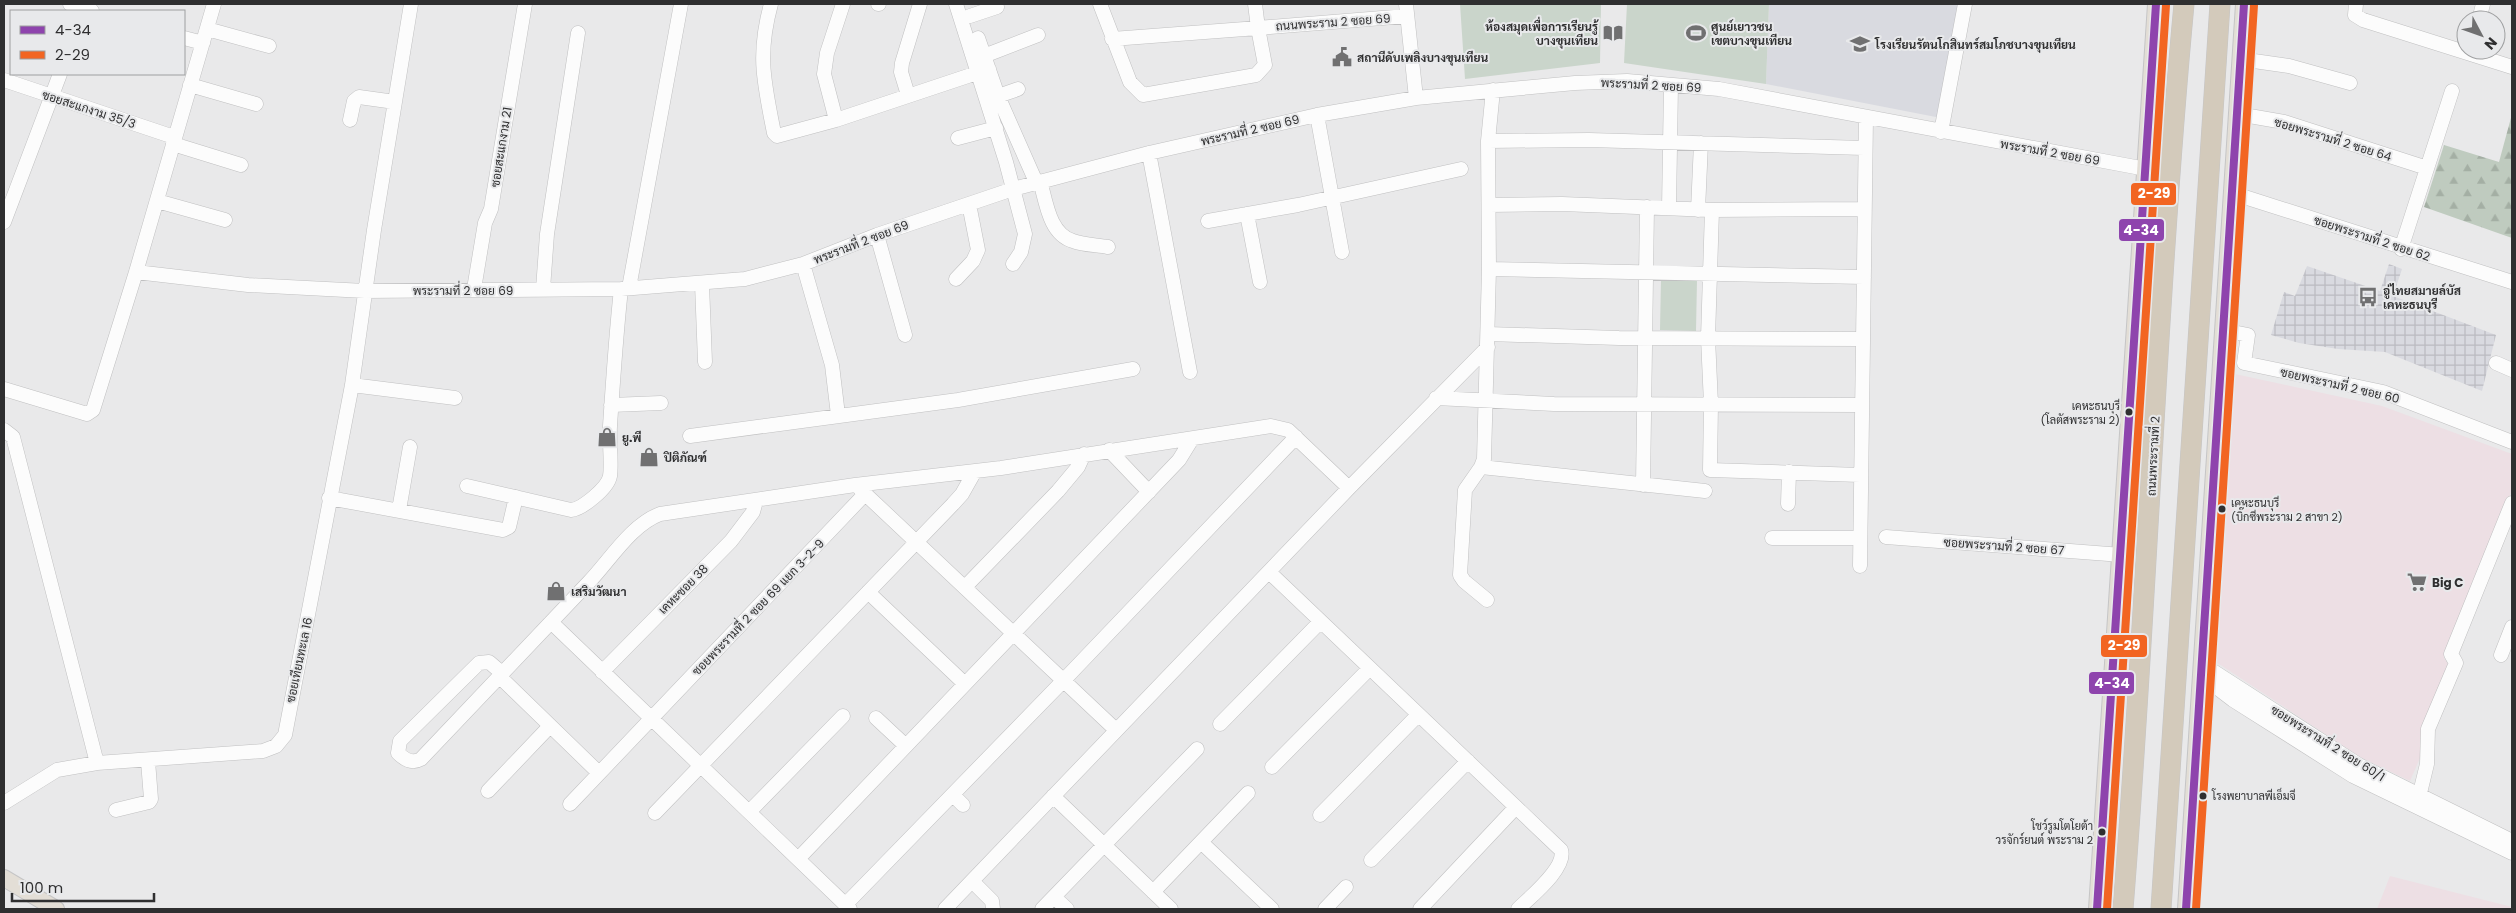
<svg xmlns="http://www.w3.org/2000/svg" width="2516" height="913" font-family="Poppins,Sarabun,sans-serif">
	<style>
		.commercial { fill: #eddfe4 }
		.industrial { fill: url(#industrial-grid) }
		.built { fill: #d9dae0 }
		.forest { fill: url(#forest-firs) }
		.park { fill: #cad5cb }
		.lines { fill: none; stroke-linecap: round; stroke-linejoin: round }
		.minor-casing { stroke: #c0c0c1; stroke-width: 15 }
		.major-casing { stroke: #c5c5c6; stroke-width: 18 }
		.highway-casing { stroke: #c5c5c6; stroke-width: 21 }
		.minor { stroke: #fcfcfc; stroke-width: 14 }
		.major { stroke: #e3ded6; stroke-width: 16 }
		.highway { stroke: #d3cabb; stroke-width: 20 }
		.bus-1-casing { stroke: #e8e9eb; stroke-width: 11 }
		.bus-2-casing { stroke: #e8e9eb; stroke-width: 11 }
		.bus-1 { stroke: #8e44ad; stroke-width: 8 }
		.bus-2 { stroke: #f26522; stroke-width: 8 }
		.bus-dot { fill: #2f2f30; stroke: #e8e9eb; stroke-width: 2 }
		.labels { text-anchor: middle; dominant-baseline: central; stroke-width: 4; stroke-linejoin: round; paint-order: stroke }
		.bus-label { font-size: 11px; fill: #2f2f30; stroke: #e8e9eb; text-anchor: end }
		.street-label { font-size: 12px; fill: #2f2f30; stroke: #e8e9eb }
		.poi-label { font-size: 12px; font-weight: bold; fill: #2f2f30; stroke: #e8e9eb; text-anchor: start }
		.line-badge { stroke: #e8e9eb; stroke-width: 2 }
		.badge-label { font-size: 14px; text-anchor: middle; font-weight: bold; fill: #fff }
	</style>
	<defs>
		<pattern id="industrial-grid" width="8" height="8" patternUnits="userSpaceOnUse" patternTransform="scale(1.25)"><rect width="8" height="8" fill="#d9dae0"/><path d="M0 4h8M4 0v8" fill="none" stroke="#bbbbc0"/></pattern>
		<pattern id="forest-firs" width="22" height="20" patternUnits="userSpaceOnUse" patternTransform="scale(1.25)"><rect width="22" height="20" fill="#bfcbbf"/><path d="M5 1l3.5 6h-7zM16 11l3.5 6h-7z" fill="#a4afa4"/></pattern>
	</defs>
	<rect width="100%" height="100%" fill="#e9e9ea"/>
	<path class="commercial" d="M2235,374L2382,406L2512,454V490L2444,658L2450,666L2423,730L2420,758L2410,781L2360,757L2216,662Z
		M2390,876L2512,907V909H2377Z"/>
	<path class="industrial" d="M2389,264L2402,269L2393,296L2496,335L2482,391L2385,352L2338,349L2299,343L2271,335L2284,292L2295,296L2307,266L2380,291Z"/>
	<path class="built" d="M1769,4H1960L1941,118L1766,84Z"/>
	<path class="forest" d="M2512,114V238L2424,207L2444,145L2499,162Z"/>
	<path class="park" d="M1460,4H1601L1600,63L1465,79Z
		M1627,4H1769L1766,84L1624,63Z
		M1661,279L1697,280L1696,331L1660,330Z"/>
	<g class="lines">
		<defs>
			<path id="minor" d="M70,4L92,11
				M771,4C757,55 764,82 774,133L777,136L836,120L989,69
				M878,4H879
				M956,4L1006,162L1025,234L1021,252L1013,264
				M1100,4L1130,82L1143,95L1256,75L1265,65L1258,28L1407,16
				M1406,4L1416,98
				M2356,4L2355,15L2363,20L2512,67
				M970,16L997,7
				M2479,20L2483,4
				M207,29L269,46
				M184,38L203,43
				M978,38L998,96L1036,182
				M1112,39L1258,28L1255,4
				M976,59L1038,35
				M2240,59L2289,66L2350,83
				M4,80L174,137
				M190,85L256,104
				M908,95L901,72L902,63L920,4
				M998,96L1018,89
				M2238,114L2284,122L2427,168
				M1317,115L1342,252
				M350,120L354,101L359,97L395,102
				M836,120L824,74L827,53L843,4
				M1941,132L1965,4
				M958,138L996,128
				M1488,141L1589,140L1864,148
				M173,144L241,165
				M1149,153L1190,372
				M1040,181C1046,201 1049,234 1073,241C1083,245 1097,245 1108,247
				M2232,193L2512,282
				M157,201L225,220
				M1489,205L1562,204L1712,210L1863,209
				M1669,208L1671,85
				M1698,210L1701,143
				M1712,210L1708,338L1711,404L1710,470L1860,475
				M1247,214L1260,282
				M1208,221L1298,205L1461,169
				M4,222L60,74
				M877,235L905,335
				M2401,249L2452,91
				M803,264L832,365L838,415
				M1489,269L1864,277
				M136,272L248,285L365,291L621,289L745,279L803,264L877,235L1013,189L1149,153L1317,115L1416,98L1575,83L1627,81L1719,89L2146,169
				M956,279L973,261L978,250L969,204
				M702,284L705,362
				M629,288L681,4
				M474,289L485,223L491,209L525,4
				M543,289L547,234L578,33
				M2223,330L2248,335L2244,363L2383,392L2512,442
				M1488,334L1619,338L1863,339
				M2496,363L2512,370
				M352,385L455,398
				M4,389L87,414L93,410L136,272L214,4
				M1436,398L1554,404L1862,405
				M611,405L661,403
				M4,430L13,437L97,763
				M690,436L958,400L1133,369
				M1109,450L1149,492
				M1481,467L1705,491
				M1643,485L1647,207
				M467,486L571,510C582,509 608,488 610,476C612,464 609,441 610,426C613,380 616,335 621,289
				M860,489L1116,730
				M329,498L503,530L509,527L516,497
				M1788,504L1789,472
				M399,510L410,447
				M1886,537L2122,555
				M1772,538H1859
				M1860,566L1866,118
				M1269,572L1561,850C1567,868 1530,897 1518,909
				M965,587L1058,491L1078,467L1084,454
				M868,592L965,684
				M1487,600L1464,581L1460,575L1465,490L1481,467L1484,459L1489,269L1488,141L1493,90
				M551,622L850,909
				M2501,655L2512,627
				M2202,664L2359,765L2512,841
				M602,672L731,541L753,512L756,501
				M503,674L489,662L479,663L400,741L398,753C405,760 412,764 421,759C477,700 533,641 589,582C610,560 631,525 660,514L855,485L1001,468L1271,426L1288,430L1349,488
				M500,677L599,773
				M2200,691L2216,687L2233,700L2353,776L2512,853
				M876,718L906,746
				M1220,724L1320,622
				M1272,767L1369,669
				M488,791L550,726
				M953,795L963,805
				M1053,796L1171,909
				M2419,797L2427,764L2428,729L2456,663L2451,654L2512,503
				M4,803L57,770L97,763L263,751L276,746L285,735L352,385L374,230L411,4
				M570,804L865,494
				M116,810L149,802L151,799L148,761
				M749,812L843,716
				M655,813L953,504L962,494L975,471
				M1320,815L1418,715
				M1201,842L1272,909
				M798,859L1179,460L1192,439
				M1371,860L1468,761
				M972,881L992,901L993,909
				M1153,892L1248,793
				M1054,897L1067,909
				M845,905L1063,681L1296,437
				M945,909L1349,488L1488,347
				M1042,909L1197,749
				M1325,909L1346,887
				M1420,909L1516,807"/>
			<path id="major" d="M4,878L56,909
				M2097,909L2156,4
				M2186,909L2244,4"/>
			<path id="highway" d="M2123,909C2147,608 2156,305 2184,4
				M2161,909L2220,4"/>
		</defs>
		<use href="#minor" class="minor-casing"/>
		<use href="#major" class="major-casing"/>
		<use href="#highway" class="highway-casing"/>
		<use href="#minor" class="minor"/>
		<use href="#major" class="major"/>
		<use href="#highway" class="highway"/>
		<defs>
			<path id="bus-1" d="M2097,909L2156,4
				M2186,909L2244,4"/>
			<path id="bus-2" d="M2107,909L2166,5
				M2196,909L2254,5"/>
		</defs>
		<use href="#bus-1" class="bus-1-casing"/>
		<use href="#bus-2" class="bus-2-casing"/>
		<use href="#bus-1" class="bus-1"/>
		<use href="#bus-2" class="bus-2"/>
	</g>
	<defs>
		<symbol id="library-bare" viewBox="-9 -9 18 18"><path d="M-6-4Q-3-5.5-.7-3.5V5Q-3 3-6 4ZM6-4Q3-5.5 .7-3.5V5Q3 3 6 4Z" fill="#707071" stroke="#e8e9eb" stroke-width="2.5" paint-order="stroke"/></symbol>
		<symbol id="stadium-bare" viewBox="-9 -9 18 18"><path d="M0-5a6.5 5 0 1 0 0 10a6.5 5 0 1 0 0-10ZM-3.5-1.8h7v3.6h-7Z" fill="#707071" stroke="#e8e9eb" stroke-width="2.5" paint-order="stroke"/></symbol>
		<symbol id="school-bare" viewBox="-9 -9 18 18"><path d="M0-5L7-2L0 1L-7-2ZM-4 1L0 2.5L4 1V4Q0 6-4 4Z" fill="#707071" stroke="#e8e9eb" stroke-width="2.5" paint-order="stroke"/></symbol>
		<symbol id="civic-bare" viewBox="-9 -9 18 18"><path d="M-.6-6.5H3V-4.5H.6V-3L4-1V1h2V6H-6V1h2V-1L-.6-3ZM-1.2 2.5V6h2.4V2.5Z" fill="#707071" stroke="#e8e9eb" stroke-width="2.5" paint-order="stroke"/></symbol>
		<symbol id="bus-bare" viewBox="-9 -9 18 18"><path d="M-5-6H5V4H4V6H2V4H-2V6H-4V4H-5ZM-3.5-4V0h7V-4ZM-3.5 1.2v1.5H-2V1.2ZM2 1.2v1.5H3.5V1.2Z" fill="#707071" stroke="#e8e9eb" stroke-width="2.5" paint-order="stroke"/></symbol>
		<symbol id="shop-bare" viewBox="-9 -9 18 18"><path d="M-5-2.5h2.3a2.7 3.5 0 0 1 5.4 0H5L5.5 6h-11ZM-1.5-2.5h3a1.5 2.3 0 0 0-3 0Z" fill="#707071" stroke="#e8e9eb" stroke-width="2.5" paint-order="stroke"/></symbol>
		<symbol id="supermarket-bare" viewBox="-9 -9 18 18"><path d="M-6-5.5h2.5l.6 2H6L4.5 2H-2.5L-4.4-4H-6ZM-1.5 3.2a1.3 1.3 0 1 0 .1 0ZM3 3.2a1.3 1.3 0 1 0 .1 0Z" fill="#707071" stroke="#e8e9eb" stroke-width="2.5" paint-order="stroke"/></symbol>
	</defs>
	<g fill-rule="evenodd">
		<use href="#library-bare" x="1599" y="19" width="28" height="28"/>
		<use href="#stadium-bare" x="1682" y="19" width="28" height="28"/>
		<use href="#school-bare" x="1846" y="30" width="28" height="28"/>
		<use href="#civic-bare" x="1328" y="43" width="28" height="28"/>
		<use href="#bus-bare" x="2354" y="283" width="28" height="28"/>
		<use href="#shop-bare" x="593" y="423" width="28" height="28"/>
		<use href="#shop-bare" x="635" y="443" width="28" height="28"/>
		<use href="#supermarket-bare" x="2403" y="568" width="28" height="28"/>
		<use href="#shop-bare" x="542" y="577" width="28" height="28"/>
	</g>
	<g class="bus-dot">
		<circle cx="2129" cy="412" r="4.5"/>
		<circle cx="2222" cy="509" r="4.5"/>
		<circle cx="2203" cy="796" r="4.5"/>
		<circle cx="2102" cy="832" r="4.5"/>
	</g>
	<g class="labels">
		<g class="bus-label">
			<text x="2120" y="406">เคหะธนบุรี<tspan x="2120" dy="14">(โลตัสพระราม 2)</tspan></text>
			<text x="2231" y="503" text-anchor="start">เคหะธนบุรี<tspan x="2231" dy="14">(บิ๊กซีพระราม 2 สาขา 2)</tspan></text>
			<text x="2212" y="796" text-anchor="start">โรงพยาบาลพีเอ็มจี</text>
			<text x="2093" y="826">โชว์รูมโตโยต้า<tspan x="2093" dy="14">วรจักร์ยนต์ พระราม 2</tspan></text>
		</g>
		<g class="street-label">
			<text transform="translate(1333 22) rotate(-4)">ถนนพระราม 2 ซอย 69</text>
			<text transform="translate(1651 85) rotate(3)">พระรามที่ 2 ซอย 69</text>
			<text transform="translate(89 109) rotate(18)">ซอยสะแกงาม 35/3</text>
			<text transform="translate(1250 130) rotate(-13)">พระรามที่ 2 ซอย 69</text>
			<text transform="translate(2333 139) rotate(17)">ซอยพระรามที่ 2 ซอย 64</text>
			<text transform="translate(501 147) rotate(-81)">ซอยสะแกงาม 21</text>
			<text transform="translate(2050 152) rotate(10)">พระรามที่ 2 ซอย 69</text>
			<text transform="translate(2372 238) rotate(18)">ซอยพระรามที่ 2 ซอย 62</text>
			<text transform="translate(861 242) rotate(-21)">พระรามที่ 2 ซอย 69</text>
			<text x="463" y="290">พระรามที่ 2 ซอย 69</text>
			<text transform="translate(2340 385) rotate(13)">ซอยพระรามที่ 2 ซอย 60</text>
			<text transform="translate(2153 456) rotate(-87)">ถนนพระรามที่ 2</text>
			<text transform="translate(2004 546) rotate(4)">ซอยพระรามที่ 2 ซอย 67</text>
			<text transform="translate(683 589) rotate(-45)">เคหะซอย 38</text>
			<text transform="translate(758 607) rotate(-46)">ซอยพระรามที่ 2 ซอย 69 แยก 3-2-9</text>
			<text transform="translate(299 660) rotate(-78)">ซอยเทียนทะเล 16</text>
			<text transform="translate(2328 743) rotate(32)">ซอยพระรามที่ 2 ซอย 60/1</text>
		</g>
		<g class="poi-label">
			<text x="1598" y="26" text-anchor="end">ห้องสมุดเพื่อการเรียนรู้<tspan x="1598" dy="14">บางขุนเทียน</tspan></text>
			<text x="1711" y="26">ศูนย์เยาวชน<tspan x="1711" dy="14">เขตบางขุนเทียน</tspan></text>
			<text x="1875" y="44">โรงเรียนรัตนโกสินทร์สมโภชบางขุนเทียน</text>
			<text x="1357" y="57">สถานีดับเพลิงบางขุนเทียน</text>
			<text x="2383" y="290">อู่ไทยสมายล์บัส<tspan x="2383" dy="14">เคหะธนบุรี</tspan></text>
			<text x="622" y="437">ยู.พี</text>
			<text x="664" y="457">ปิติภัณฑ์</text>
			<text x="2432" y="582">Big C</text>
			<text x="571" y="591">เสริมวัฒนา</text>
		</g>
	</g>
	<g class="line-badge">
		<rect x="2130" y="182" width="47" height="24" rx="5" fill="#f26522"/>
		<rect x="2118" y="218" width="47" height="24" rx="5" fill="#8e44ad"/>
		<rect x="2100" y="634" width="48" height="24" rx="5" fill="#f26522"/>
		<rect x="2088" y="671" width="47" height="24" rx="5" fill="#8e44ad"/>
	</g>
	<g class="badge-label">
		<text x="2154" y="198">2-29</text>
		<text x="2141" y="235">4-34</text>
		<text x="2124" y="650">2-29</text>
		<text x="2112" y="688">4-34</text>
	</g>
	<rect width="2516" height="913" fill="none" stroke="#2f2f30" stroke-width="10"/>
	<rect x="10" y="10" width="175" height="65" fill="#e8e9eb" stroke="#9e9fa0"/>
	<rect x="20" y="26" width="25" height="8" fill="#8e44ad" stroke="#9e9fa0"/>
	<text x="55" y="35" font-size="15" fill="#2f2f30">4-34</text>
	<rect x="20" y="51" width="25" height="8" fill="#f26522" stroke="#9e9fa0"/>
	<text x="55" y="60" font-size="15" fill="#2f2f30">2-29</text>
	<g transform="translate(2481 35) rotate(131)"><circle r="24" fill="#e8e9eb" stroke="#9e9fa0"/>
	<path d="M0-4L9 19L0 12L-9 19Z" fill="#707071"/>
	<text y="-8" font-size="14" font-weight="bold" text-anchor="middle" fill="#2f2f30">N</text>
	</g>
	<path d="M12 893v8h142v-8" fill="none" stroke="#2f2f30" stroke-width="2.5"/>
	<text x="20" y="893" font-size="15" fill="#2f2f30" stroke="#e8e9eb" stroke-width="4" paint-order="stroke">100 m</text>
</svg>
